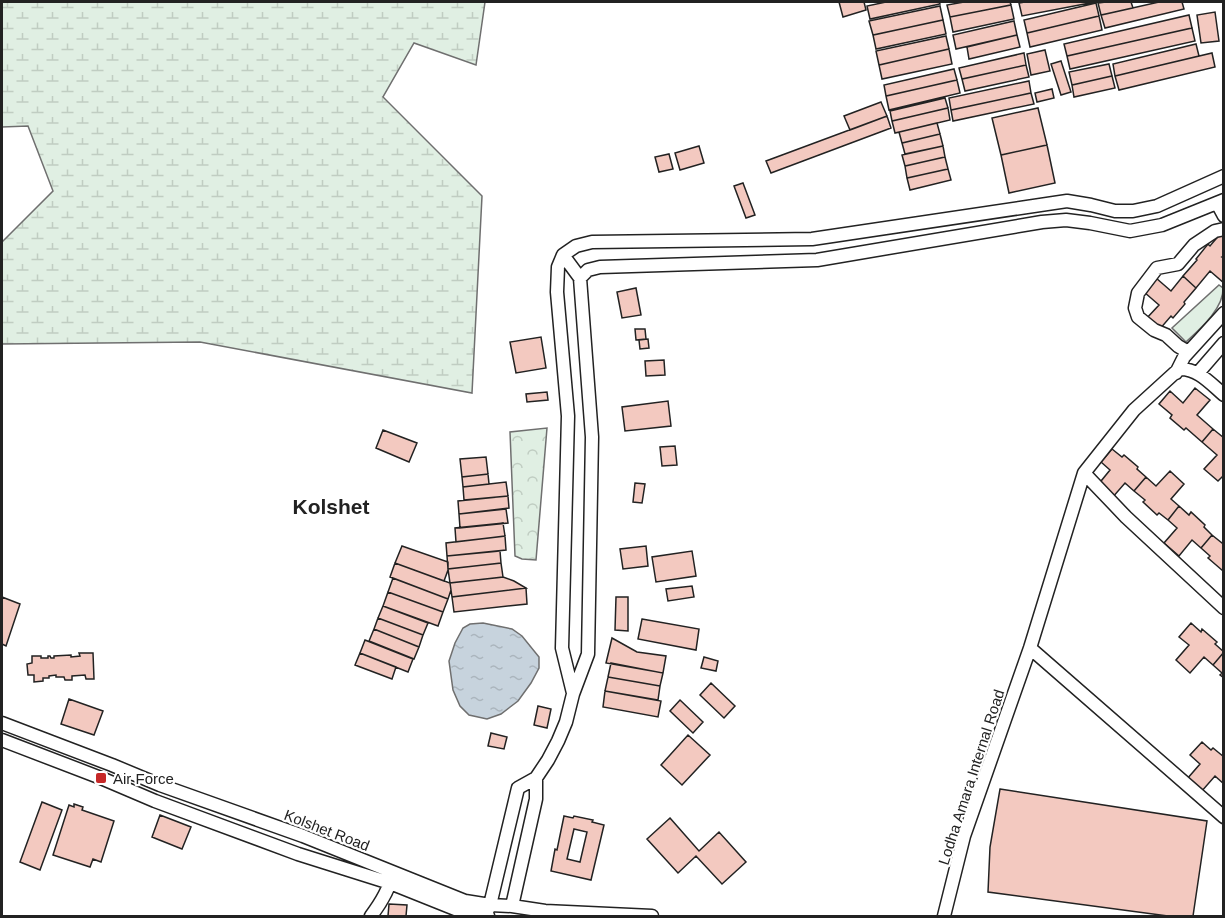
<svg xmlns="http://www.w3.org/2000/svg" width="1225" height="918" font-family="Arial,sans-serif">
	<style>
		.wetland { fill: url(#wetland-marsh); stroke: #6f6f6f; stroke-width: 1.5 }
		.park { fill: url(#park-crowns); stroke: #6f6f6f; stroke-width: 1.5 }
		.garden { fill: #e0efe3; stroke: #6f6f6f; stroke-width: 1.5 }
		.water { fill: url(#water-ripples); stroke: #6f6f6f; stroke-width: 1.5 }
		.building { fill: #f3c9c0; stroke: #222; stroke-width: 1.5; fill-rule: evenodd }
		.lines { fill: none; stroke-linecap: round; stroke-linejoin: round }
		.minor-casing { stroke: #222; stroke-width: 15 }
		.minor { stroke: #fff; stroke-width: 12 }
		.poi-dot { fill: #c62828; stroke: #fff; stroke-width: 2 }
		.labels { text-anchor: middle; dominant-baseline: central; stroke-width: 4.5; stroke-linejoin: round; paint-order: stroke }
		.street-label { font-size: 15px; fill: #222; stroke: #fff }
		.poi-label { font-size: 15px; fill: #222; stroke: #fff; text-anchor: start }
		.district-label { font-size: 21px; font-weight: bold; fill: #222; stroke: #fff }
	</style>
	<defs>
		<pattern id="wetland-marsh" width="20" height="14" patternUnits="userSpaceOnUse" patternTransform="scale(1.5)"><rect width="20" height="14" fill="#e0efe3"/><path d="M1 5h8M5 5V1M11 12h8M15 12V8" fill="none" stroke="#c0cdc2"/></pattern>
		<pattern id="park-crowns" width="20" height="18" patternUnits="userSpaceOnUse" patternTransform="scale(1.5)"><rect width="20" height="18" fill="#e0efe3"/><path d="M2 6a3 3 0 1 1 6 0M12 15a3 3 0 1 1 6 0" fill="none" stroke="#c0cdc2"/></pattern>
		<pattern id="water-ripples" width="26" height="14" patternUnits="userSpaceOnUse" patternTransform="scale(1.5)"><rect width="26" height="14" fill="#c7d3dd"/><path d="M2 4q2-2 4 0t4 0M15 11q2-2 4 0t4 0" fill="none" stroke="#abb5bd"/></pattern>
	</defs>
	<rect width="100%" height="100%" fill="#fff"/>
	<path class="wetland" d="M2,2H485L476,65L414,43L383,97L482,196L472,393L200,342L2,344V242L53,191L28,126L2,127Z"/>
	<path class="park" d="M547,428L536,560L522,559L515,556L510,432Z"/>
	<path class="garden" d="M1219,285L1223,288C1224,308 1200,329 1186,342L1172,328Z"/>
	<path class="water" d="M483,623L512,629L522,636L539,657V668L531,683L518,701L501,714L487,719L469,715L460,706L453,690L449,661L455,643L463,628L470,624Z"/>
	<path class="building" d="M839,2H864L866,10L843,17Z
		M886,2H939L940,4L870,19L867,6Z
		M964,2H1010L1011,5L950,17L947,5Z
		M1025,2H1095L1022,16L1019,3Z
		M1106,2H1131L1133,8L1101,15L1098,3Z
		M1159,2H1182L1184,9L1105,28L1101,15Z
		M1096,3L1099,16L1027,33L1024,20Z
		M1011,5L1014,19L953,32L950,17Z
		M940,6L943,20L873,35L869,21Z
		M1215,12L1219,41L1201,43L1197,15Z
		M1189,15L1192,28L1067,56L1064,44Z
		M1099,16L1102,30L1030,47L1027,33Z
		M943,20L946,34L876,49L873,35Z
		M1014,21L1017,35L956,49L953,35Z
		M1192,28L1195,41L1070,69L1067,56Z
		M1017,35L1020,47L969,59L967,47Z
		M946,36L949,49L879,65L876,51Z
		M1196,44L1199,56L1115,76L1113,64Z
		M949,49L952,64L882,79L879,65Z
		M1045,50L1050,71L1031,75L1027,54Z
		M1024,53L1026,65L962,79L959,68Z
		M1212,53L1215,67L1119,90L1115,76Z
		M1061,61L1071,92L1061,95L1051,64Z
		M1109,64L1112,76L1072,85L1069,72Z
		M1026,65L1029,77L965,91L962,79Z
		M954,69L957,80L886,96L884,85Z
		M1112,76L1115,88L1074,97L1072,85Z
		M957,80L960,93L889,110L886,96Z
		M1029,81L1031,93L951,110L949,98Z
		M1052,89L1054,98L1037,102L1035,93Z
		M1031,93L1034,104L953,121L951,110Z
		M945,98L948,108L892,121L890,111Z
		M881,102L887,116L850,130L844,116Z
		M948,108L950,120L895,133L892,121Z
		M1038,108L1047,145L1001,155L992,118Z
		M887,116L891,128L771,173L766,161Z
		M937,123L940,134L902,143L899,132Z
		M940,134L943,146L905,154L902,143Z
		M1047,145L1055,183L1009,193L1001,155Z
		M699,146L704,163L680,170L675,153Z
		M943,146L945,157L905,166L902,155Z
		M669,154L673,169L659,172L655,157Z
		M945,157L948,169L907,178L905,166Z
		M948,169L951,180L910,190L907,178Z
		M743,183L755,215L746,218L734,186Z
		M1221,233L1224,235V256L1222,257L1224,258V283L1210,271L1196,288L1183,276L1197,260L1196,259L1208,244L1210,246Z
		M1183,276L1196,288L1184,302L1185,304L1173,318L1171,316L1159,330L1146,319L1159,305L1144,292L1156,278L1171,291Z
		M636,288L641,315L622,318L617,292Z
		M635,329H645L646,339L636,340Z
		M541,337L546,368L516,373L510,342Z
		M648,339L649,348L640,349L639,340Z
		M664,360L665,375L646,376L645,361Z
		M1195,388L1210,400L1197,415L1213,429L1202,442L1186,428L1184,430L1170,418L1172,415L1159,404L1170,391L1183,403Z
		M547,392L548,400L527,402L526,394Z
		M668,401L671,426L625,431L622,407Z
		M1213,429L1224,438V475L1218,481L1204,469L1217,455L1202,442Z
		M383,430L417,443L409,462L376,448Z
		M675,446L677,465L662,466L660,447Z
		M1112,449L1122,457L1124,455L1138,467L1137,469L1146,477L1134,491L1125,483L1112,498L1097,486L1110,470L1101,462Z
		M486,457L488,474L462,477L460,459Z
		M1170,471L1184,484L1171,499L1179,506L1168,520L1159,513L1157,515L1143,502L1145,500L1134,491L1146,477L1156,486Z
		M488,474L489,484L463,487L462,477Z
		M506,482L508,496L464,500L463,487Z
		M635,483L645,484L642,503L633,502Z
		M508,496L509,508L459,514L458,501Z
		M1179,506L1189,515L1191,512L1205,525L1204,527L1212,535L1201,548L1192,540L1179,556L1164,543L1177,528L1168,520Z
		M506,509L508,523L460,528L459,514Z
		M503,523L505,536L456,542L455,528Z
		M1212,535L1222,543L1224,541L1223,571L1208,558L1210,556L1201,548Z
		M505,536L506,550L447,556L446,543Z
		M402,546L448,562V570L444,581L395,563Z
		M646,546L648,566L623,569L620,549Z
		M500,551L501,563L448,569L447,556Z
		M692,551L696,576L656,582L652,557Z
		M395,563L450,583L451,590L448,599L390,577Z
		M501,563L503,577L450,583L448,569Z
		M503,577L514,581L526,588L452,597L450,583Z
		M393,578L448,599L443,612L388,592Z
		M692,586L694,597L668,601L666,589Z
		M526,588L527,604L454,612L452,597Z
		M388,592L443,612L438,626L383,606Z
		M2,597L20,604L6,646L2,644Z
		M616,597H628V631L615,630Z
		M383,606L428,623L423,635L378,618Z
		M378,618L423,635L419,647L374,629Z
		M642,619L699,629L696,650L638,639Z
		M1191,623L1201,632L1202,629L1217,642L1215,644L1224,652L1213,665L1204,657L1190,673L1176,660L1189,645L1179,637Z
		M374,629L419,647L414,659L369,641Z
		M612,638L637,652L666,656L663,673L606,663Z
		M365,640L413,659L408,672L360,653Z
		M1224,652V678L1220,675L1222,673L1213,665Z
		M79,653H93L94,679H86L85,675L72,676V680H65L64,677H56V675L49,676V678H43V681L34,682V675H28L27,664L32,663V656H41V658H48V656H50L51,658H54V656L71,655V657L80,656Z
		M360,653L396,667L392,679L355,665Z
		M704,657L718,661L716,671L701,668Z
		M611,663L663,673L660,686L608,677Z
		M608,677L660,686L658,700L605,691Z
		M711,683L735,706L724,718L700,695Z
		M605,691L661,701L658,717L603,707Z
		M69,699L103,711L94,735L61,724Z
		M680,700L703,722L693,733L670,711Z
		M538,706L551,709L547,728L534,725Z
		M491,733L507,737L504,749L488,746Z
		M688,735L710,755L682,785L661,765Z
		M1202,742L1211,750L1213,748L1224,757V784L1215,776L1201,792L1187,779L1200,764L1190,755Z
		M1000,789L1207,821L1193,916H1168L988,892L990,847Z
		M42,802L62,810L40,870L20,862Z
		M74,804L83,807L82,810L114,821L101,862L93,859L90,867L53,855L69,805L74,807Z
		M160,815L191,827L182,849L152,837Z
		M564,816L573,818L574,816L593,820L592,822L604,825L591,880L551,871L555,849L557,850ZM574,829L587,832L580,862L567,859Z
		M670,818L699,851L719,832L746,862L722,884L696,856L678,873L647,839Z
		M389,904L407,905L406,916H388Z"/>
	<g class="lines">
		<defs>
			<path id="minor" d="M1217,203L1224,216
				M563,255L580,278
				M1188,352L1178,346L1166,335L1154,330L1138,317L1135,308L1138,293L1157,268L1178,264L1194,245L1215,231L1224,229
				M1176,373L1184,357L1224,313
				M1198,373L1224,343
				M1084,473L1126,517L1224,608
				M1030,648L1224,817
				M573,693L562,648L568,416L557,292L558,267L563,255L576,246L592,242L812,239L1067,201L1091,205L1115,211H1133L1157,206L1224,176
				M2,723L112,765L160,785L303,836L465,901L490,905L512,906L545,911L652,916
				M2,740L101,778L155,801L298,854L390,883L460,911L488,916
				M512,906L536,799V778
				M371,916C380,904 389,890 392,875
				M485,916L490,905L518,788L536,778L548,760L558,741L566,722L573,694L588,654L592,437L580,278L588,270L600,267L817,260L1042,222L1066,220L1090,223L1130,231L1162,225L1224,200
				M944,916L964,836L1030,648L1084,473L1134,410L1179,369C1198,368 1211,384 1224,395"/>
		</defs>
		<use href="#minor" class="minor-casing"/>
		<use href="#minor" class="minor"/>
	</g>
	<rect class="poi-dot" x="95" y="772" width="12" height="12" rx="3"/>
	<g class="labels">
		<g class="street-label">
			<text transform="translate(971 777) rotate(-72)">Lodha Amara Internal Road</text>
			<text transform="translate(327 830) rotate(21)">Kolshet Road</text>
		</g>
		<g class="poi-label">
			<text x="113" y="778">Air Force</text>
		</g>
		<g class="district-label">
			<text x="331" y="506">Kolshet</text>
		</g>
	</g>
	<rect width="1225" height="918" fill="none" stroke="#222222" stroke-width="6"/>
</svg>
